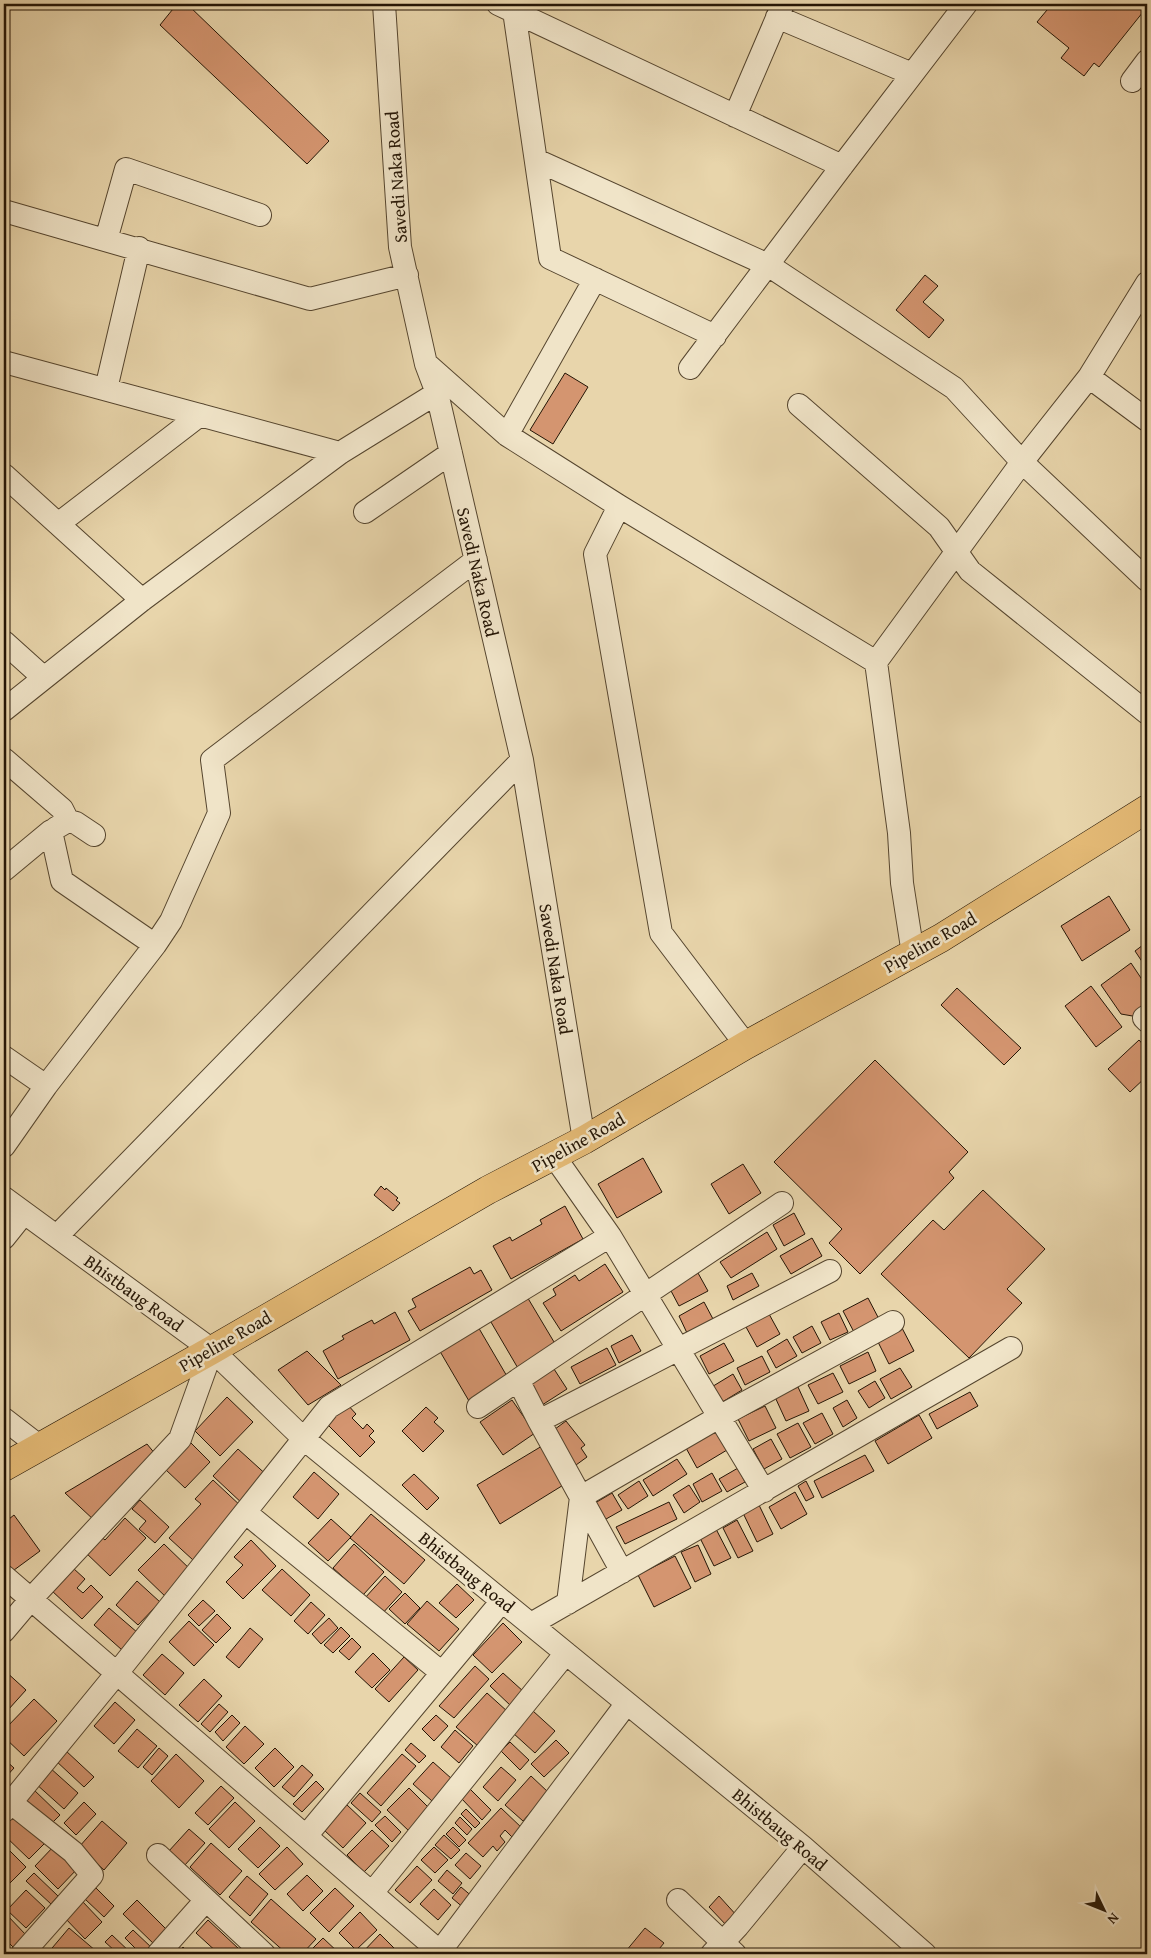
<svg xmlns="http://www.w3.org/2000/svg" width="1151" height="1958" font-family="'Gentium Book Plus',serif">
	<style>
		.building { fill: #d49570; stroke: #241505 }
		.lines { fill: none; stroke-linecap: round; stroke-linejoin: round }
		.minor-casing { stroke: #55452e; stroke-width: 24 }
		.major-casing { stroke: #241505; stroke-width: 29 }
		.minor { stroke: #f0e4c8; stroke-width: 22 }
		.major { stroke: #e4ba76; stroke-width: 28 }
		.labels { text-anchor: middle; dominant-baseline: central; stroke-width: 5; stroke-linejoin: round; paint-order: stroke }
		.street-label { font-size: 18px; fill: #241505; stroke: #f0e4c8 }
	</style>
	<rect width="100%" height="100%" fill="#e8d5ab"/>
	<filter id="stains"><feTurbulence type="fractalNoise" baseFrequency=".004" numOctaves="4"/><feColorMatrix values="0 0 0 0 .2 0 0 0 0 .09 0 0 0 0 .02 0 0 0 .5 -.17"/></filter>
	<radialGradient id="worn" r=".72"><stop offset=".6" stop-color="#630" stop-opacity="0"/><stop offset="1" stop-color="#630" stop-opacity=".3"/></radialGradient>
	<path class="building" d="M177,4H187L329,141L307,164L160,25Z
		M1052,4H1147V7L1099,67L1094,63L1084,76L1061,58L1069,48L1037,22Z
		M925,275L938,286L923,302L944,320L929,338L896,310Z
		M565,373L588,387L553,444L530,430Z
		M1109,896L1130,930L1082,961L1061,926Z
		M1147,942V969L1135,951Z
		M1131,963L1147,987V1008L1144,1018L1121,1014L1101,985Z
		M1091,986L1122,1027L1096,1047L1065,1006Z
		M957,988L1021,1048L1004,1065L941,1005Z
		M1139,1040L1147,1049V1076L1130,1092L1108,1069Z
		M875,1060L968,1152L949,1172L954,1178L860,1274L829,1243L842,1229L774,1162Z
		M643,1158L662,1192L617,1218L598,1184Z
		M743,1164L761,1193L729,1214L711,1184Z
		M381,1186L385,1190L386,1188L398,1198L396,1200L400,1203L393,1211L374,1195Z
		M983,1190L1045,1249L1007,1289L1022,1303L969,1358L881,1274L933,1220L944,1230Z
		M565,1206L583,1239L511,1279L493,1246L510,1237L512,1241L542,1224L540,1220Z
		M794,1213L805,1234L784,1246L773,1225Z
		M767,1232L777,1249L731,1278L720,1262Z
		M812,1238L822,1256L791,1274L780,1256Z
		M605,1264L623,1292L561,1331L543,1303L556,1295L553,1289L575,1275L579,1281Z
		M470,1267L474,1274L481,1270L492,1290L420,1331L408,1311L416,1307L412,1299Z
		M698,1273L708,1291L679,1306L670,1289Z
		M752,1273L759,1286L733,1300L727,1286Z
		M526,1295L557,1347L519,1370L488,1317Z
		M868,1298L880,1321L855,1334L843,1311Z
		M704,1302L713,1319L687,1333L679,1316Z
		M395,1312L410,1340L338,1379L323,1351L344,1339L342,1336L372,1320L374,1324Z
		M839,1313L848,1332L830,1340L821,1322Z
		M769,1314L780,1334L757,1347L746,1327Z
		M477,1325L508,1378L469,1401L438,1348Z
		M812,1326L821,1343L802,1353L793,1337Z
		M902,1328L914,1351L889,1364L877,1340Z
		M632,1335L641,1351L619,1363L611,1346Z
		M787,1339L797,1356L776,1368L767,1351Z
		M724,1343L734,1361L709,1374L700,1356Z
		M607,1348L616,1365L580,1384L571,1367Z
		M307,1351L341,1385L308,1405L278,1370Z
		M868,1352L876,1371L849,1384L840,1366Z
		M762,1356L770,1372L745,1385L737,1368Z
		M900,1368L912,1387L891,1399L880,1379Z
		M554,1369L567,1389L539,1407L526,1387Z
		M833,1373L843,1392L818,1404L808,1385Z
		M733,1374L742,1390L719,1404L710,1388Z
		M875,1381L885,1398L869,1408L858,1391Z
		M798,1387L809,1411L786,1421L775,1397Z
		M970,1392L978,1406L937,1429L929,1414Z
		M227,1397L253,1422L220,1456L195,1431Z
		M512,1400L535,1433L503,1455L480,1422Z
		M847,1400L857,1418L843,1427L833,1408Z
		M347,1404L356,1414L352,1418L363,1429L367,1424L374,1431L369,1436L375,1442L360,1457L327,1424Z
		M765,1406L776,1428L749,1441L738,1419Z
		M426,1407L438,1418L434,1422L444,1431L423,1452L402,1431Z
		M822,1413L833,1434L815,1444L803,1423Z
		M919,1415L932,1438L888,1464L875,1441Z
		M566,1421L585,1445L581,1448L587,1457L576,1465L551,1432Z
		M798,1423L811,1447L790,1458L777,1434Z
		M716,1430L727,1450L697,1468L686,1448Z
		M771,1439L782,1459L764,1469L753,1449Z
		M191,1443L210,1462L185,1488L165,1469Z
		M147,1444L156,1455L95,1521L65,1493Z
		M542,1446L565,1484L500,1524L477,1485Z
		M238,1449L270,1478L245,1506L213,1476Z
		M865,1455L874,1471L822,1498L814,1481Z
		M677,1459L687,1474L653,1496L643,1480Z
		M738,1468L745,1482L727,1492L719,1479Z
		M314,1472L339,1494L318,1519L293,1497Z
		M712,1473L722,1491L702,1502L693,1484Z
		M414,1474L439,1498L427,1510L402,1485Z
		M213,1480L243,1508L193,1560L169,1538L201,1504L195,1499Z
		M639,1481L648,1496L628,1509L618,1495Z
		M806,1481L814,1497L806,1501L798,1486Z
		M689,1485L700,1502L684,1513L673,1495Z
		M795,1492L807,1514L781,1529L769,1507Z
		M612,1493L622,1510L599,1523L590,1506Z
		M140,1500L169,1527L155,1543L139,1529L146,1521L132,1509Z
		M669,1502L677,1519L625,1544L616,1527Z
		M759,1505L773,1534L757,1542L743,1513Z
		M371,1514L425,1560L404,1584L350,1538Z
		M14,1515L40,1551L10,1573L4,1563V1523Z
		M125,1518L146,1538L110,1576L83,1550L98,1534L105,1540Z
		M331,1519L351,1537L328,1561L308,1543Z
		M737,1520L753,1551L738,1558L723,1528Z
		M716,1529L731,1558L714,1566L700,1538Z
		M251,1540L276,1566L243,1599L226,1582L243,1565L234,1557Z
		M164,1544L194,1573L169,1600L138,1570Z
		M354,1544L384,1572L363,1595L333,1568Z
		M698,1545L711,1574L695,1582L681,1552Z
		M675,1556L691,1588L654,1607L638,1575Z
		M73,1568L85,1579L77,1588L83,1593L91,1585L103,1597L82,1619L51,1590Z
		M282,1569L310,1595L291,1616L262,1590Z
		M385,1576L402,1592L381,1615L364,1599Z
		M137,1581L160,1602L138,1625L116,1605Z
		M457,1584L474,1600L456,1618L439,1603Z
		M405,1593L420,1608L405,1624L389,1609Z
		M203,1600L215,1611L199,1626L188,1615Z
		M427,1601L459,1629L439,1651L407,1624Z
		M311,1602L325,1615L308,1634L294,1621Z
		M109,1608L138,1633L122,1650L94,1625Z
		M217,1614L231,1628L216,1643L202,1630Z
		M329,1618L338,1628L321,1644L312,1634Z
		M189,1621L214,1645L194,1666L169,1642Z
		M503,1623L522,1642L492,1673L473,1655Z
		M341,1627L350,1636L333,1653L324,1645Z
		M250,1628L263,1639L239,1668L226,1657Z
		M352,1638L361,1647L349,1660L339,1651Z
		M373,1653L390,1670L372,1688L355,1672Z
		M162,1654L184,1673L165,1695L143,1675Z
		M404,1657L418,1670L389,1702L375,1689Z
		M475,1666L489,1679L454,1718L439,1706Z
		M4,1670L26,1690L8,1710L4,1706Z
		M503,1673L524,1692L511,1706L490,1686Z
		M204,1679L222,1696L198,1722L179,1705Z
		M487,1693L508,1712L478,1746L456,1727Z
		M34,1699L57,1721L24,1756L4,1737V1730Z
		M115,1702L135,1720L114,1744L94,1726Z
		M219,1704L228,1712L210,1732L201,1724Z
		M533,1711L555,1731L535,1753L513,1733Z
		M232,1715L240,1723L223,1741L215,1732Z
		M436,1715L448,1726L434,1741L422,1729Z
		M245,1726L264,1744L244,1764L226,1747Z
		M137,1729L157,1746L138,1768L118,1751Z
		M455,1730L473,1746L459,1763L441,1747Z
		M556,1740L569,1753L544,1777L531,1764Z
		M510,1742L529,1760L520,1770L501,1751Z
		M411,1743L426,1756L419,1763L405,1750Z
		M159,1748L168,1756L152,1775L143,1767Z
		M275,1748L294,1767L274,1787L255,1768Z
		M65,1750L94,1777L84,1787L55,1760Z
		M176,1754L204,1781L179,1808L151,1781Z
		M402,1754L416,1766L381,1806L367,1793Z
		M4,1759L14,1768L4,1779Z
		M433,1762L452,1779L432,1801L413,1784Z
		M302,1765L313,1775L294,1797L282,1787Z
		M49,1767L78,1793L64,1809L35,1783Z
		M501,1767L516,1780L498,1801L483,1787Z
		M531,1776L548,1792L523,1821L505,1805Z
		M316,1781L324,1789L302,1812L293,1804Z
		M221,1786L234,1798L208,1825L195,1813Z
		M409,1788L431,1810L410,1832L387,1810Z
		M33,1789L60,1815L47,1828L20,1803Z
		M470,1789L491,1810L482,1820L461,1798Z
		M360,1793L381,1812L372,1822L351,1803Z
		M84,1802L96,1814L76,1835L64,1823Z
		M235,1802L255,1821L229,1848L209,1829Z
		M346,1804L366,1823L343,1848L323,1829Z
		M501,1808L523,1829L514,1839L505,1830L500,1836L505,1842L497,1851L493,1846L483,1857L468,1843Z
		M466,1809L480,1823L475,1828L461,1814Z
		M15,1814L45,1843L29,1859L4,1835V1826Z
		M385,1816L401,1832L392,1842L375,1825Z
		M460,1817L472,1829L467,1835L455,1823Z
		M102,1821L127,1843L104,1870L79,1847Z
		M260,1827L280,1846L258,1868L238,1849Z
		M453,1827L466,1840L459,1847L446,1834Z
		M189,1829L205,1843L184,1866L168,1852Z
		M372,1830L389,1846L364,1872L347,1855Z
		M444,1835L460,1850L451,1859L435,1845Z
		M211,1843L242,1871L220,1895L190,1867Z
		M4,1845L26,1867L9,1884L4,1879Z
		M55,1845L79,1867L58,1889L35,1866Z
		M287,1847L303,1864L275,1890L259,1874Z
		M434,1847L448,1860L435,1873L421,1860Z
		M466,1853L481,1866L470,1879L455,1865Z
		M417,1866L432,1880L410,1903L395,1890Z
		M447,1870L462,1883L453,1894L438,1881Z
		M34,1873L58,1896L51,1904L26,1881Z
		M307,1875L323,1891L303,1911L287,1894Z
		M247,1876L268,1894L250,1916L229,1897Z
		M461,1887L474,1898L465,1909L452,1898Z
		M96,1888L114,1906L104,1917L85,1899Z
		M335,1888L354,1906L329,1932L310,1913Z
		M434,1889L451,1905L438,1920L420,1904Z
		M26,1890L45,1908L26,1928L7,1910Z
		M719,1896L738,1917L728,1927L709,1907Z
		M271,1899L316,1939L302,1954H287L251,1922Z
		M137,1900L170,1933L156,1946L123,1914Z
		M82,1901L102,1922L85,1939L64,1917Z
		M360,1912L377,1930L356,1950L339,1933Z
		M6,1914L26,1935L14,1948L4,1938V1916Z
		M208,1920L239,1949L234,1954H219L196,1933Z
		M69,1928L96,1951L93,1954H47Z
		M645,1928L664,1943L655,1954H629L626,1951Z
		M133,1930L152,1948L145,1954H141L125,1938Z
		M380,1934L399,1953L361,1954Z
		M112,1935L132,1954H112L115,1951L105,1942Z
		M323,1938L340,1954H307Z
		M183,1947L190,1954H177Z"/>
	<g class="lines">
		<defs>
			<path id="minor" d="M384,4L400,247L426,364L437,393L522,760L584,1140
				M498,4L842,166
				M517,4L514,11L550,258L715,336
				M777,17L912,74
				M1132,81L1147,61
				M735,116L783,4
				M536,160L768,265L954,388L1022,462L1147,580
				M4,211L310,299L407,275
				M106,240L126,169L260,215
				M4,362L340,453
				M429,366L507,435L619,506L876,662
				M690,368L842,166L966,4
				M1089,377L1147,420
				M106,389L139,248
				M799,405L939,527L970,571L1147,713
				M507,435L595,279
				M4,475L142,600
				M619,506L595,554L661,933L746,1045
				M365,512L451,453
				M58,524L200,415
				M4,642L44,678
				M4,710L142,600L340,453L437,393
				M4,759L62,809L68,821
				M56,828L68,821L76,823L94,835
				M4,870L51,831L62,881L155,945L171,921L219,813L212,760L476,560
				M913,954L902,883L899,833L876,662L1022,462L1089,377L1147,283
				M1147,1016L1144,1018L1147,1021
				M4,1057L46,1086
				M4,1146L46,1086L155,945
				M554,1156L610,1236L764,1491
				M4,1198L212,1350L304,1439L803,1847L925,1954
				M57,1236L522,760
				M4,1238L24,1213
				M478,1407L518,1380
				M4,1419L39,1446
				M539,1421L518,1380L782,1203
				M246,1513L442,1673
				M622,1572L539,1421L830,1271
				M4,1576L439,1951
				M568,1603L581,1497L719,1417L893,1322
				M531,1624L1011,1348
				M4,1631L31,1599L180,1439L212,1350
				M4,1797L73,1852L92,1875L22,1954
				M4,1811L117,1673L329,1407L610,1236
				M306,1836L502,1601
				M158,1855L264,1954
				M372,1893L566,1653
				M678,1900L735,1954
				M158,1954L206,1900
				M438,1954L627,1703
				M712,1954L738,1926L803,1847"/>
			<path id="major" d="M4,1467L212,1350L488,1190L584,1140L746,1045L941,938L1147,809"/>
		</defs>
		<use href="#minor" class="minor-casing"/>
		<use href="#major" class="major-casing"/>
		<use href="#minor" class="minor"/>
		<use href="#major" class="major"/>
	</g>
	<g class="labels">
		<g class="street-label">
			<text transform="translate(396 177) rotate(-94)">Savedi Naka Road</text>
			<text transform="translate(478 572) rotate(77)">Savedi Naka Road</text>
			<text transform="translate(930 942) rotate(-30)">Pipeline Road</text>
			<text transform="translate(556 969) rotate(81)">Savedi Naka Road</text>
			<text transform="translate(578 1142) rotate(-29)">Pipeline Road</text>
			<text transform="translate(134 1293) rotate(36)">Bhistbaug Road</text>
			<text transform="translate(225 1341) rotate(-30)">Pipeline Road</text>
			<text transform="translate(467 1572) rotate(39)">Bhistbaug Road</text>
			<text transform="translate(780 1829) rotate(40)">Bhistbaug Road</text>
		</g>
	</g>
	<rect width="1151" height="1958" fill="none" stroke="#e8d5ab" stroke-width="20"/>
	<rect x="5" y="5" width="1141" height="1948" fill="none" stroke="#241505" stroke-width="2.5"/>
	<rect x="10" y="10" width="1131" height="1938" fill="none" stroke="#241505"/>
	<g transform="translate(1104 1910) rotate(133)" stroke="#f0e4c8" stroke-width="4" paint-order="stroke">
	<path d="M0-4L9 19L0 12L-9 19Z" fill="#241505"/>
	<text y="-8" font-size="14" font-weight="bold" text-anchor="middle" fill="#241505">N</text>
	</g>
	<rect width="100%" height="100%" filter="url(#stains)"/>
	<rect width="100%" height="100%" fill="url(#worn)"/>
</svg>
